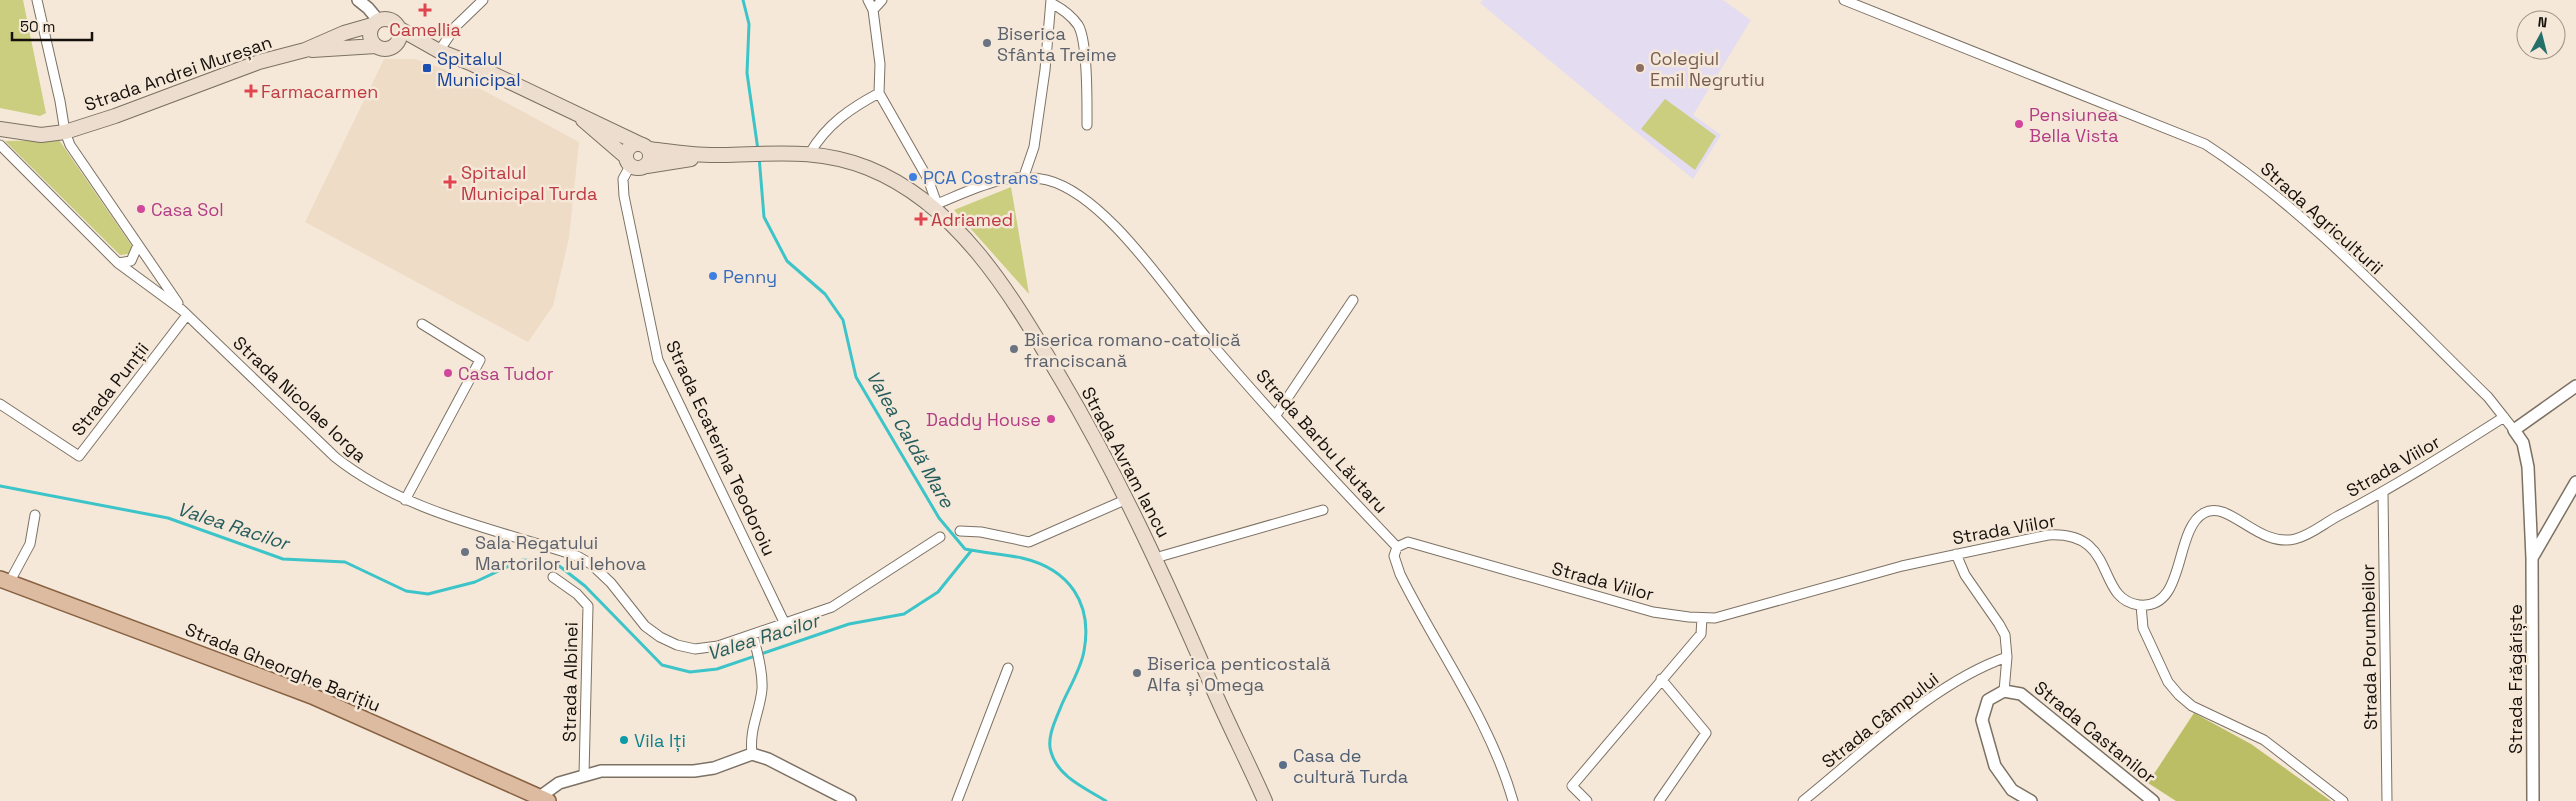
<svg xmlns="http://www.w3.org/2000/svg" width="2576" height="801" font-family="'Space Grotesk',sans-serif">
	<style>
		.built { fill: #eedcc6 }
		.education { fill: #e4dcf1 }
		.green { fill: #cace7e }
		.forest { fill: #bbbe65 }
		.lines { fill: none; stroke-linecap: round; stroke-linejoin: round }
		.stream { stroke: #3cc4c9; stroke-width: 3 }
		.minor-casing { stroke: #7c7163; stroke-width: 11 }
		.tertiary-casing { stroke: #7c7163; stroke-width: 14 }
		.secondary-casing { stroke: #7c7163; stroke-width: 16 }
		.primary-casing { stroke: #876142; stroke-width: 18 }
		.minor { stroke: #fff; stroke-width: 9 }
		.tertiary { stroke: #fff; stroke-width: 11 }
		.secondary { stroke: #edddcf; stroke-width: 14 }
		.primary { stroke: #dcbba0; stroke-width: 15 }
		.health-dot { fill: #e0444e; stroke: #f5e8d8; stroke-width: 2 }
		.worship-dot { fill: #6b7280; stroke: #f5e8d8; stroke-width: 2 }
		.transit-dot { fill: #1a4fb4; stroke: #f5e8d8; stroke-width: 2 }
		.education-dot { fill: #8d6e63; stroke: #f5e8d8; stroke-width: 2 }
		.hotel-dot { fill: #d1479c; stroke: #f5e8d8; stroke-width: 2 }
		.shop-dot { fill: #3f7fe0; stroke: #f5e8d8; stroke-width: 2 }
		.culture-dot { fill: #0f9aa8; stroke: #f5e8d8; stroke-width: 2 }
		.service-dot { fill: #5c6f8a; stroke: #f5e8d8; stroke-width: 2 }
		.labels { text-anchor: middle; dominant-baseline: central; stroke-width: 5; stroke-linejoin: round; paint-order: stroke }
		.health-label { font-size: 18px; fill: #be3a42; stroke: #f5e8d8; text-anchor: start }
		.worship-label { font-size: 18px; fill: #5b616d; stroke: #f5e8d8; text-anchor: start }
		.transit-label { font-size: 18px; fill: #164399; stroke: #f5e8d8; text-anchor: start }
		.education-label { font-size: 18px; fill: #785e54; stroke: #f5e8d8; text-anchor: start }
		.street-label { font-size: 18px; fill: #15100b; stroke: #f5e8d8 }
		.hotel-label { font-size: 18px; fill: #b23c85; stroke: #f5e8d8; text-anchor: start }
		.shop-label { font-size: 18px; fill: #366cbe; stroke: #f5e8d8; text-anchor: start }
		.culture-label { font-size: 18px; fill: #0d838f; stroke: #f5e8d8; text-anchor: start }
		.service-label { font-size: 18px; fill: #4e5e75; stroke: #f5e8d8; text-anchor: start }
		.water-label { font-size: 19px; font-style: italic; fill: #265d5f; stroke: #f5e8d8 }
	</style>
	<rect width="100%" height="100%" fill="#f5e8d8"/>
	<path class="built" d="M384,59H415L444,69L579,142L569,238L553,306L528,342L305,222Z"/>
	<path class="education" d="M1483,0H1723L1751,20L1693,115L1721,135L1693,179L1480,3Z"/>
	<path class="green" d="M0,0H23L46,113L40,116L0,108Z
		M1665,99L1716,136L1695,170L1641,129Z
		M59,140L132,246L129,254L120,255L5,141Z
		M1011,187L1029,294L954,210Z"/>
	<path class="forest" d="M2194,713L2251,744L2331,801H2176L2148,783Z"/>
	<g class="lines">
		<path class="stream" d="M743,0L749,24L747,73L758,150
			M759,156L764,217L787,261L825,294L843,320L856,377L939,518L965,549C984,553 1004,554 1022,558C1069,569 1093,603 1084,651C1081,669 1069,688 1062,704C1057,717 1046,737 1051,752C1058,777 1085,788 1106,801
			M0,486L168,518L283,559L345,562L406,591L428,594L475,582L522,560L541,561L558,565L585,586L662,665L690,672L717,669L849,624L904,614L938,592L971,551"/>
		<defs>
			<path id="minor" d="M37,0L60,101L65,132L70,145L178,303
				M868,0L873,10L880,64L879,93L928,179L937,204
				M1844,0L2205,144C2310,212 2398,310 2488,397L2514,430
				M1051,3C1061,8 1071,15 1078,25C1088,41 1087,104 1087,125
				M873,10L882,0
				M439,51L456,26L483,0
				M0,145L118,263L182,310L335,457C404,512 495,529 577,556L591,564L611,583L645,626L660,637L677,645L695,649L718,646L832,607L940,537
				M810,153C827,124 851,108 879,93
				M630,166L623,179L624,196L658,360L785,624
				M1024,176L1034,147L1045,70L1051,0
				M932,206C970,191 1006,170 1047,180C1106,195 1168,292 1206,337C1267,409 1332,479 1397,547
				M118,263L131,261L138,245
				M0,404L79,456L187,315
				M1276,415L1353,300
				M2383,493L2387,801
				M405,500L480,360L422,324
				M960,531L981,532L1029,542L1127,499
				M1397,547L1408,542L1653,612L1689,617L1715,618L1902,566L2048,535C2119,531 2094,599 2139,605C2187,610 2173,530 2204,513C2229,499 2258,548 2295,539C2311,535 2323,524 2338,516C2396,486 2449,452 2504,417
				M1397,547L1394,556L1400,574C1437,649 1490,720 1513,801
				M1956,554L1965,575L1999,624L2005,635L2007,657L2004,691
				M1155,558L1323,510
				M553,577L577,594L588,606L584,775
				M9,583L30,544L35,515
				M2141,605L2143,628L2168,682L2179,695L2192,706L2264,740L2343,801
				M752,754C749,728 760,712 762,689C763,671 757,652 753,635
				M957,801L1008,668
				M1587,801L1572,786L1701,634L1702,618
				M1659,801L1706,733L1661,679
				M1803,801C1864,752 1934,682 2007,657"/>
			<path id="tertiary" d="M358,0L368,8L378,20
				M2532,558L2576,482
				M541,796L559,783L601,771H694L714,768L752,754L768,759L850,801
				M2031,801L2012,790L1995,766L1982,720L1988,700L2004,691L2021,694L2153,801
				M2533,801L2532,558L2528,467L2523,443L2514,430L2576,386"/>
			<path id="secondary" d="M370 34a15 15 0 1 1 30 0a15 15 0 1 1-30 0Z
				M400,29L439,51L470,63L640,144
				M312,50L376,46
				M583,120L626,157
				M0,129L41,135L65,132L115,116L259,62L305,50L344,33L372,25
				M626 156a12 12 0 1 1 24 0a12 12 0 1 1-24 0Z
				M649,149C673,152 697,156 722,155C775,154 817,148 868,168C960,205 1013,298 1061,379C1119,477 1166,580 1211,684C1228,724 1248,762 1265,801
				M647,166L691,159"/>
			<path id="primary" d="M0,579L312,696L548,801"/>
		</defs>
		<use href="#minor" class="minor-casing"/>
		<use href="#tertiary" class="tertiary-casing"/>
		<use href="#secondary" class="secondary-casing"/>
		<use href="#primary" class="primary-casing"/>
		<use href="#minor" class="minor"/>
		<use href="#tertiary" class="tertiary"/>
		<use href="#secondary" class="secondary"/>
		<use href="#primary" class="primary"/>
	</g>
	<g class="health-dot">
		<path d="M422.5 2.5h5v5h5v5h-5v5h-5v-5h-5v-5h5z"/>
		<path d="M248.5 83.5h5v5h5v5h-5v5h-5v-5h-5v-5h5z"/>
		<path d="M447.5 174.5h5v5h5v5h-5v5h-5v-5h-5v-5h5z"/>
		<path d="M918.5 211.5h5v5h5v5h-5v5h-5v-5h-5v-5h5z"/>
	</g>
	<g class="worship-dot">
		<circle cx="987" cy="43" r="5"/>
		<circle cx="1014" cy="349" r="5"/>
		<circle cx="465" cy="552" r="5"/>
		<circle cx="1137" cy="673" r="5"/>
	</g>
	<rect class="transit-dot" x="422" y="63" width="10" height="10" rx="2.5"/>
	<circle class="education-dot" cx="1640" cy="68" r="5"/>
	<g class="hotel-dot">
		<circle cx="2019" cy="124" r="5"/>
		<circle cx="141" cy="209" r="5"/>
		<circle cx="448" cy="373" r="5"/>
		<circle cx="1051" cy="419" r="5"/>
	</g>
	<g class="shop-dot">
		<circle cx="913" cy="177" r="5"/>
		<circle cx="713" cy="276" r="5"/>
	</g>
	<circle class="culture-dot" cx="624" cy="740" r="5"/>
	<circle class="service-dot" cx="1283" cy="765" r="5"/>
	<g class="labels">
		<g class="health-label">
			<text x="425" y="29" text-anchor="middle">Camellia</text>
			<text x="261" y="91">Farmacarmen</text>
			<text x="461" y="172">Spitalul<tspan x="461" dy="21">Municipal Turda</tspan></text>
			<text x="931" y="219">Adriamed</text>
		</g>
		<g class="worship-label">
			<text x="997" y="33">Biserica<tspan x="997" dy="21">Sfânta Treime</tspan></text>
			<text x="1024" y="339">Biserica romano-catolică<tspan x="1024" dy="21">franciscană</tspan></text>
			<text x="475" y="542">Sala Regatului<tspan x="475" dy="21">Martorilor lui Iehova</tspan></text>
			<text x="1147" y="663">Biserica penticostală<tspan x="1147" dy="21">Alfa și Omega</tspan></text>
		</g>
		<g class="transit-label">
			<text x="437" y="58">Spitalul<tspan x="437" dy="21">Municipal</tspan></text>
		</g>
		<g class="education-label">
			<text x="1650" y="58">Colegiul<tspan x="1650" dy="21">Emil Negrutiu</tspan></text>
		</g>
		<g class="street-label">
			<text transform="translate(178 73) rotate(-19)">Strada Andrei Mureșan</text>
			<text transform="translate(2322 218) rotate(42)">Strada Agriculturii</text>
			<text transform="translate(110 389) rotate(-52)">Strada Punții</text>
			<text transform="translate(300 399) rotate(43)">Strada Nicolae Iorga</text>
			<text transform="translate(1322 441) rotate(48)">Strada Barbu Lăutaru</text>
			<text transform="translate(721 448) rotate(65)">Strada Ecaterina Teodoroiu</text>
			<text transform="translate(1126 462) rotate(62)">Strada Avram Iancu</text>
			<text transform="translate(2393 466) rotate(-30)">Strada Viilor</text>
			<text transform="translate(2004 529) rotate(-10)">Strada Viilor</text>
			<text transform="translate(1603 581) rotate(15)">Strada Viilor</text>
			<text transform="translate(2369 647) rotate(-91)">Strada Porumbeilor</text>
			<text transform="translate(283 667) rotate(22)">Strada Gheorghe Barițiu</text>
			<text transform="translate(2515 679) rotate(-90)">Strada Frăgăriște</text>
			<text transform="translate(570 682) rotate(-89)">Strada Albinei</text>
			<text transform="translate(1880 720) rotate(-38)">Strada Câmpului</text>
			<text transform="translate(2095 732) rotate(39)">Strada Castanilor</text>
		</g>
		<g class="hotel-label">
			<text x="2029" y="114">Pensiunea<tspan x="2029" dy="21">Bella Vista</tspan></text>
			<text x="151" y="209">Casa Sol</text>
			<text x="458" y="373">Casa Tudor</text>
			<text x="1041" y="419" text-anchor="end">Daddy House</text>
		</g>
		<g class="shop-label">
			<text x="923" y="177">PCA Costrans</text>
			<text x="723" y="276">Penny</text>
		</g>
		<g class="culture-label">
			<text x="634" y="740">Vila Iți</text>
		</g>
		<g class="service-label">
			<text x="1293" y="755">Casa de<tspan x="1293" dy="21">cultură Turda</tspan></text>
		</g>
		<g class="water-label">
			<text transform="translate(910 439) rotate(60)">Valea Caldă Mare</text>
			<text transform="translate(233 526) rotate(18)">Valea Racilor</text>
			<text transform="translate(763 637) rotate(-17)">Valea Racilor</text>
		</g>
	</g>
	<g transform="translate(2541 35) rotate(7)"><circle r="24" fill="#f5e8d8" stroke="#9b9286"/>
	<path d="M0-4L9 19L0 12L-9 19Z" fill="#26706b"/>
	<text y="-8" font-size="14" font-weight="bold" text-anchor="middle" fill="#15100b">N</text>
	</g>
	<path d="M12 32v8h80v-8" fill="none" stroke="#15100b" stroke-width="2.5"/>
	<text x="20" y="32" font-size="15" fill="#15100b" stroke="#f5e8d8" stroke-width="4" paint-order="stroke">50 m</text>
</svg>
